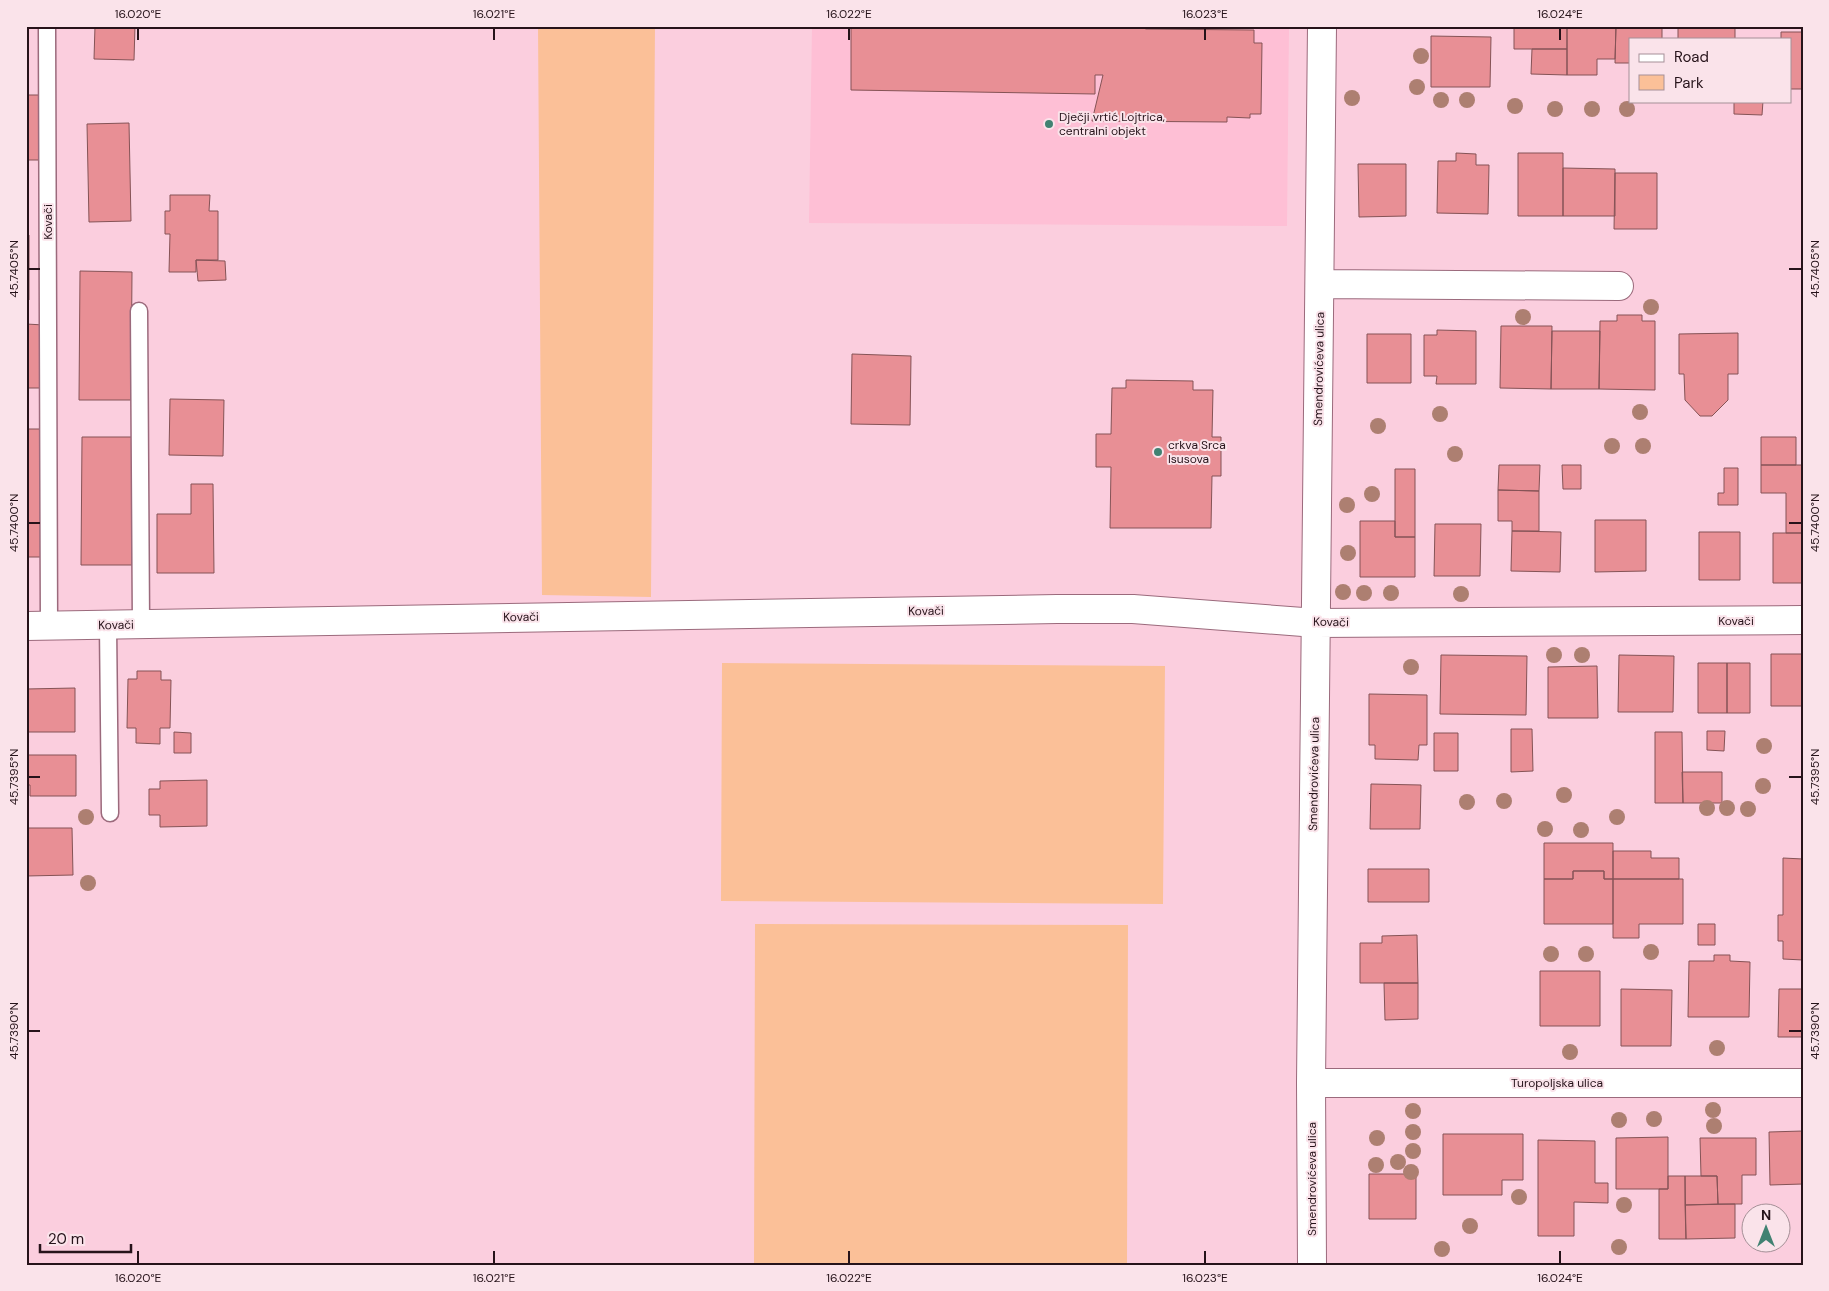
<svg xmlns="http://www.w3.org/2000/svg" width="1829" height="1291" font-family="'DM Sans',sans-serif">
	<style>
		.built { fill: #febfd5 }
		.green { fill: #fbc098 }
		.building { fill: #e88f95; stroke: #855356 }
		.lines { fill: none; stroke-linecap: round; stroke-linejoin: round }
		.lane-casing { stroke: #9b6a7c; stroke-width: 19 }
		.street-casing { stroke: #9b6a7c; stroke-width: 30 }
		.lane { stroke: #fff; stroke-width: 16 }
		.street { stroke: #fff; stroke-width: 28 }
		.tree { fill: #ad7f71 }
		.ticks { fill: none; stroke: #26131a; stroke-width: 2 }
		.poi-dot { fill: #418272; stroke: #fae3ea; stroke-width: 2 }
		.labels { text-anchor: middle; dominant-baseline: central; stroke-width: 4; stroke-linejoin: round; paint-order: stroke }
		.poi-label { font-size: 12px; fill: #26131a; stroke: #fae3ea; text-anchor: start }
		.street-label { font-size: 12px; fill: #26131a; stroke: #fae3ea }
		.neatline { fill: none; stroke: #26131a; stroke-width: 2 }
		.ticks-label { font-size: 12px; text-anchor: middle; fill: #26131a }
	</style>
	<rect width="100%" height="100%" fill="#fbcede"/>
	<path class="built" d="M812,26H1289L1287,226L809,223Z"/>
	<path class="green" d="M538,26H655L651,597L542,595Z
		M722,663L1165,666L1163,904L721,901Z
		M755,924L1128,925L1127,1265H754Z"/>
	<path class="building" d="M95,26H135L134,60L94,59Z
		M851,26H1139L1146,29L1254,30V43H1262L1261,114H1250V118L1227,117V122L1092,121L1103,75H1095V94L851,90Z
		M1514,26H1567V49H1514Z
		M1567,26H1616L1615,59H1597V75H1567Z
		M1616,26H1662V39H1630V63H1615Z
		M1678,26H1735V39H1678Z
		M1781,32H1803V89H1790V39H1781Z
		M1431,36L1491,37L1490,87H1431Z
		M1532,49H1567V75L1531,74Z
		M26,95H39V160H26Z
		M1734,101H1763L1762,115L1734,114Z
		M129,123L131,221L89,222L87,124Z
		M1456,153L1476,154V165H1489L1488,214L1437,213L1438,161H1456Z
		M1518,153H1563V216H1518Z
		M1358,164H1406V216L1359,217Z
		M1563,168L1615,169V216H1563Z
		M1615,173H1657V229H1614Z
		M170,195H210L209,211H218V260H196V272H169L170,234H165V211H170Z
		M26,235H29V300H26Z
		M196,260L225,261L226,280L198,281Z
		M80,271L132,272L131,400H79Z
		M1617,315H1642V321H1655V390L1599,389L1600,321H1617Z
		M26,324L44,325V388H26Z
		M1501,326H1552L1551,389L1500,388Z
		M1437,330L1476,331V384H1436L1437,376H1424V335H1437Z
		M1552,331H1600L1599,389H1551Z
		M1738,333V374H1728V400L1712,416H1700L1685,400L1684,374H1679V334Z
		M1367,334H1411V383H1367Z
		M852,354L911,356L910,425L851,424Z
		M1126,380L1193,381V390H1213L1212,437H1221V476H1212L1211,528H1110L1111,467H1096V434H1111L1112,388H1126Z
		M170,399L224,400L223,456L169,455Z
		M26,429H43L42,557H26Z
		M82,437H133L132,565H81Z
		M1761,437H1796V465H1761Z
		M1499,465H1540L1539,491L1498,490Z
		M1562,465H1581V489H1563Z
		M1761,465H1803V533H1786V493H1761Z
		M1724,468H1738V505H1718V493H1724Z
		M1395,469H1415V537H1395Z
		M191,484H213L214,573H157V514H191Z
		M1498,490L1539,491V531H1512V521H1498Z
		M1595,520H1646V571L1595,572Z
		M1360,521H1395V537H1415V577H1360Z
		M1435,524H1481L1480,576H1434Z
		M1512,531L1561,532L1560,572L1511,571Z
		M1699,532H1740V580H1699Z
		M1773,533H1803V583H1773Z
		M1771,654H1803V706H1771Z
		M1441,655L1527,656L1526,715L1440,714Z
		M1619,655L1674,656L1673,712H1618Z
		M1698,663H1727V713H1698Z
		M1727,663H1750V713H1727Z
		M1597,666L1598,718H1548V667Z
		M137,671H161V680H171L170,728H160V744L136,743V728H127L128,679H137Z
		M75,688V732H26V689Z
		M1369,694L1427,695V745H1419L1418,760L1375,759V745H1369Z
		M1511,729H1532L1533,771L1511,772Z
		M1707,731H1725L1724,751L1707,750Z
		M174,732L191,733V753H174Z
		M1655,732H1682L1683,803H1655Z
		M1434,733H1458V771H1434Z
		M26,755H76V796H30V785H26Z
		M1682,772H1722V803H1683Z
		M207,780V826L160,827V815H149V789H160V781Z
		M1371,784L1421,785L1420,829H1370Z
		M26,828H72L73,875L26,876Z
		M1544,843H1613V879H1604V871H1573V879H1544Z
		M1613,851H1651V858H1679V879H1613Z
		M1783,858L1803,859V960L1783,959V941H1778V915H1783Z
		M1368,869H1429V902H1368Z
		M1573,871H1604V879H1613V924H1544V879H1573Z
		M1613,879H1683V924H1639V938H1613Z
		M1698,924H1715V945H1698Z
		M1417,935L1418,983H1360V943H1382V936Z
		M1714,955H1730V961L1750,962L1749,1017H1688L1689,961H1714Z
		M1540,971H1600V1026H1540Z
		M1384,983H1418V1019L1385,1020Z
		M1621,989L1672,990L1671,1046H1621Z
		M1779,989H1803V1037H1778Z
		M1803,1131V1184L1770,1185L1769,1132Z
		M1443,1134H1523V1180H1502V1195H1443Z
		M1668,1137V1189H1616V1138Z
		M1700,1138H1756V1175H1742V1204H1718L1717,1176H1701Z
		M1538,1140L1595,1141V1183H1608V1203L1574,1202V1236H1538Z
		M1369,1174H1416V1219H1369Z
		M1668,1176H1685L1686,1239H1659V1189H1668Z
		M1685,1176H1717L1718,1204L1685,1205Z
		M1735,1204V1238L1686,1239L1685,1205Z
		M1355,1264H1408V1265H1355Z"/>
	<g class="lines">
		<defs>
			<path id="lane" d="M47,29L49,626
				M139,311L141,624
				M108,625L110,813"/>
			<path id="street" d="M1321,284L1619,286
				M26,626L1057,609H1133L1316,623L1803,620
				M1311,1083H1803
				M1312,1265L1311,1083L1322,26"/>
		</defs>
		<use href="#lane" class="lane-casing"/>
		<use href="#street" class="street-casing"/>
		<use href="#lane" class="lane"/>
		<use href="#street" class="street"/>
	</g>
	<g class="tree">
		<circle cx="1421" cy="56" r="8"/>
		<circle cx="1417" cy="87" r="8"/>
		<circle cx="1352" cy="98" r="8"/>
		<circle cx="1441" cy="100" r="8"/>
		<circle cx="1467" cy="100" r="8"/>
		<circle cx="1515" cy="106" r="8"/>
		<circle cx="1555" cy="109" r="8"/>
		<circle cx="1592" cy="109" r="8"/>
		<circle cx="1627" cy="109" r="8"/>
		<circle cx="1651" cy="307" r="8"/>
		<circle cx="1523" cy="317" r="8"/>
		<circle cx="1640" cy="412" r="8"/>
		<circle cx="1440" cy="414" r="8"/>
		<circle cx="1378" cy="426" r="8"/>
		<circle cx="1612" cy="446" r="8"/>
		<circle cx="1643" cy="446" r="8"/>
		<circle cx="1455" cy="454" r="8"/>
		<circle cx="1372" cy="494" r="8"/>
		<circle cx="1347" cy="505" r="8"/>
		<circle cx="1348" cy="553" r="8"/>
		<circle cx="1343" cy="592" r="8"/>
		<circle cx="1364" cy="593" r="8"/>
		<circle cx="1391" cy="593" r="8"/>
		<circle cx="1461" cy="594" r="8"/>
		<circle cx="1554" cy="655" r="8"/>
		<circle cx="1582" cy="655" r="8"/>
		<circle cx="1411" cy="667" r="8"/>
		<circle cx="1764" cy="746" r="8"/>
		<circle cx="1763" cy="786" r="8"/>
		<circle cx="1564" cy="795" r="8"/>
		<circle cx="1504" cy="801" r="8"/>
		<circle cx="1467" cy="802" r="8"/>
		<circle cx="1707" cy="808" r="8"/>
		<circle cx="1727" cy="808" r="8"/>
		<circle cx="1748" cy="809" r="8"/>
		<circle cx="86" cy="817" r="8"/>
		<circle cx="1617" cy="817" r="8"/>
		<circle cx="1545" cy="829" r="8"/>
		<circle cx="1581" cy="830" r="8"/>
		<circle cx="88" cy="883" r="8"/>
		<circle cx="1651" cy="952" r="8"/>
		<circle cx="1551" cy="954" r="8"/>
		<circle cx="1586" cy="954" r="8"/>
		<circle cx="1717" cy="1048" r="8"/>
		<circle cx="1570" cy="1052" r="8"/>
		<circle cx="1713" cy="1110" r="8"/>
		<circle cx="1413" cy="1111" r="8"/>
		<circle cx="1654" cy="1119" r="8"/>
		<circle cx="1619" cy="1120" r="8"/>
		<circle cx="1714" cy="1126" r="8"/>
		<circle cx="1413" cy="1132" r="8"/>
		<circle cx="1377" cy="1138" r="8"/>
		<circle cx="1413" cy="1151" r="8"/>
		<circle cx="1398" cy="1162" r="8"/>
		<circle cx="1376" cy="1165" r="8"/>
		<circle cx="1411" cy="1172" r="8"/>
		<circle cx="1519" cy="1197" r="8"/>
		<circle cx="1624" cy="1205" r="8"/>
		<circle cx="1470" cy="1226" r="8"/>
		<circle cx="1619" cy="1247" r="8"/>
		<circle cx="1442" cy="1249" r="8"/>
	</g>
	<path class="ticks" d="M138,28V40M494,28V40M849,28V40M1205,28V40M1560,28V40M28,269H40M1789,269H1802M28,523H40M1789,523H1802M28,777H40M1789,777H1802M28,1031H40M1789,1031H1802M138,1251V1264M494,1251V1264M849,1251V1264M1205,1251V1264M1560,1251V1264"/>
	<g class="poi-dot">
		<circle cx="1049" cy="124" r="5"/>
		<circle cx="1158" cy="452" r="5"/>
	</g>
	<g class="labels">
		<g class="poi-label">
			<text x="1059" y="117">Dječji vrtić Lojtrica,<tspan x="1059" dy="14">centralni objekt</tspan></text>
			<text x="1168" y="445">crkva Srca<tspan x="1168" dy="14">Isusova</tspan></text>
		</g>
		<g class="street-label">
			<text transform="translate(48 222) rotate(-90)">Kovači</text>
			<text transform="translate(1319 369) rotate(-89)">Smendrovićeva ulica</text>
			<text transform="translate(926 611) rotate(-1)">Kovači</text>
			<text transform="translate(521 617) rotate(-1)">Kovači</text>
			<text x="1736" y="621">Kovači</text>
			<text transform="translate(1331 622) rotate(1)">Kovači</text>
			<text transform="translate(116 625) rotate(-1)">Kovači</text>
			<text transform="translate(1314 774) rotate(-89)">Smendrovićeva ulica</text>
			<text x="1557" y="1083">Turopoljska ulica</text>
			<text transform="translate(1312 1179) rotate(-90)">Smendrovićeva ulica</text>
		</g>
	</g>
	<rect width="1829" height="1291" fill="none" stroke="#fae3ea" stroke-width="55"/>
	<rect x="1629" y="38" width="162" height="65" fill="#fae3ea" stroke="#a59097"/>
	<rect x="1639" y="54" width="25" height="8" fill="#ffffff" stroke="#a59097"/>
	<text x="1674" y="62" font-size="15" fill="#26131a">Road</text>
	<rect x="1639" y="75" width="25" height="15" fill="#fbc098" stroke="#a59097"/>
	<text x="1674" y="88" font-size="15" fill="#26131a">Park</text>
	<g transform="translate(1766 1228)"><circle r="24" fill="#fae3ea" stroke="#a59097"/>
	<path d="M0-4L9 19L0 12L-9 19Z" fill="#418272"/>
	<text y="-8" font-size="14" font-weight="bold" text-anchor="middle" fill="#26131a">N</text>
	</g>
	<path d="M40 1244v8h91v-8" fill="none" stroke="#26131a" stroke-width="2.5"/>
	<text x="48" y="1244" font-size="15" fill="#26131a" stroke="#fae3ea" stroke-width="4" paint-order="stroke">20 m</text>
	<rect x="28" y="28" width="1774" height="1236" class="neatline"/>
	<g class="ticks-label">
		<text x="138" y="18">16.020°E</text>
		<text x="494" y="18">16.021°E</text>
		<text x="849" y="18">16.022°E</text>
		<text x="1205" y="18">16.023°E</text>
		<text x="1560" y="18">16.024°E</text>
		<text transform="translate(14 269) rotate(-90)" y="4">45.7405°N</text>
		<text transform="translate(1815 269) rotate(-90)" y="4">45.7405°N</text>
		<text transform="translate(14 523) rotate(-90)" y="4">45.7400°N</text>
		<text transform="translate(1815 523) rotate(-90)" y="4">45.7400°N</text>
		<text transform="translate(14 777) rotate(-90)" y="4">45.7395°N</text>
		<text transform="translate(1815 777) rotate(-90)" y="4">45.7395°N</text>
		<text transform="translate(14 1031) rotate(-90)" y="4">45.7390°N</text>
		<text transform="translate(1815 1031) rotate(-90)" y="4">45.7390°N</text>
		<text x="138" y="1282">16.020°E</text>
		<text x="494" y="1282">16.021°E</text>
		<text x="849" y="1282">16.022°E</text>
		<text x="1205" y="1282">16.023°E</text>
		<text x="1560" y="1282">16.024°E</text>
	</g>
</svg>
